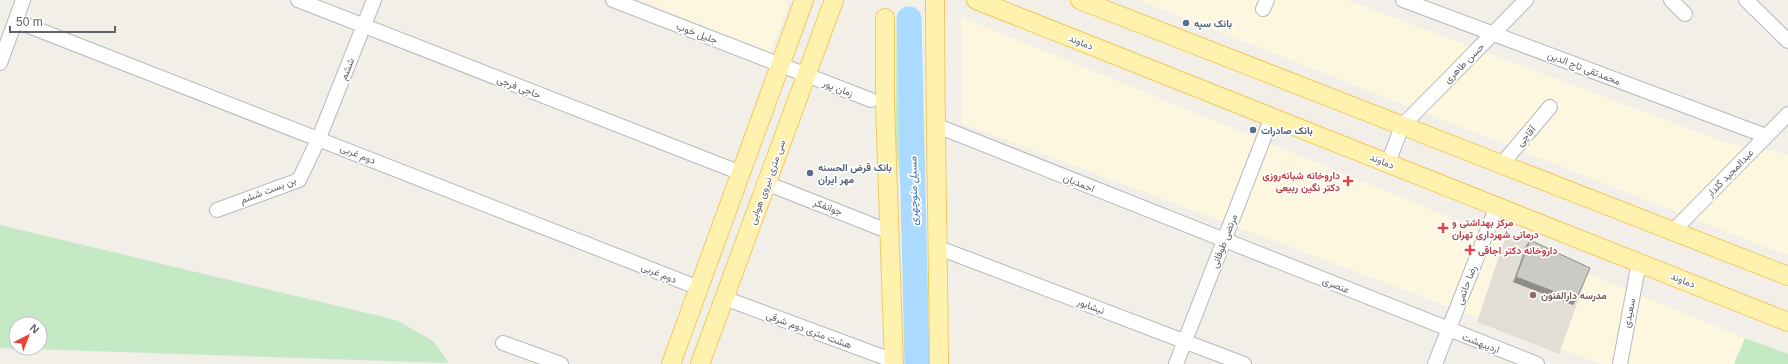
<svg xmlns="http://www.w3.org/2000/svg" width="1788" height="364" font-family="Helvetica,Vazirmatn,sans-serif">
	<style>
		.commercial { fill: #fef7e0 }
		.education { fill: #e1ded6 }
		.green { fill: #c5e8c5; fill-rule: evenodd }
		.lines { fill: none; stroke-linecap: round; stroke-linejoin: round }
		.river { stroke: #aadaff; stroke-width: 25 }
		.minor-casing { stroke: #b5b8bc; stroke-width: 16 }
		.major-casing { stroke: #f2c960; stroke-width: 20 }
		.minor { stroke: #fff; stroke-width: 14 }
		.major { stroke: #fff2af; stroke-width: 18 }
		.wall { fill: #afaea9 }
		.shaded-wall { fill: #8f8d8a }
		.building { fill: #cccac5; stroke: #8f8d8a }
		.service-dot { fill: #5c6f8a; stroke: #fff; stroke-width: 1.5 }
		.health-dot { fill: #e0444e; stroke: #fff; stroke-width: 1.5 }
		.education-dot { fill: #8d6e63; stroke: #fff; stroke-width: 1.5 }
		.labels { text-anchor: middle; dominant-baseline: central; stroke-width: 3.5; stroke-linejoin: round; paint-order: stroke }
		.service-label { font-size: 10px; font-weight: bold; fill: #4e5e75; stroke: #fff; text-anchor: start }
		.street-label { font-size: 10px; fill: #5f6368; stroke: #fff }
		.health-label { font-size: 10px; font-weight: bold; fill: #be3a42; stroke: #fff; text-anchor: start }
		.education-label { font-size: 10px; font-weight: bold; fill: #785e54; stroke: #fff; text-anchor: start }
		.water-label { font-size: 11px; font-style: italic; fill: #4174aa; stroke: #fff }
	</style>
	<rect width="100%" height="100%" fill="#f1efe8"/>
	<path class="commercial" d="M640,0H787L788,6L770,52Z
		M1138,0H1347L1727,143L1783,153L1788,156V256Z
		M961,17L1745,338L1734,364H1601L961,123Z"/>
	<path class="education" d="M1507,232L1590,268L1559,354L1477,322Z"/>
	<path class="green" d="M897,14L919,18L923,192H902L895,141Z
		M0,225L396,320L433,341L449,363L0,348ZM16,324H40V348H16Z
		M1745,338L1788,354V364H1734Z"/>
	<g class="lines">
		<path class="river" d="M909,19L917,364"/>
		<defs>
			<path id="minor" d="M298,0L741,173
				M613,0L871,100
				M1403,0L1766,136
				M1671,0L1685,14
				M1746,0L1788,41
				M1263,9L1267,0
				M16,21L699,288
				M0,63L23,0
				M935,125L1537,364
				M1388,163L1402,126L1526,0
				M1501,165L1550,107
				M766,183L890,232
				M217,210L299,180L319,138L374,0
				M1673,231L1788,114
				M939,248L1244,364
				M724,298L894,361
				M503,343L561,364
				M1176,364L1272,117
				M1435,364L1497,206
				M1620,364L1639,262"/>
			<path id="major" d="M935,0C935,121 938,243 939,364
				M976,0L1788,322
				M1080,0L1788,276
				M885,18V105L894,364
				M671,364L804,0
				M700,364L834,0"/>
		</defs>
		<use href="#minor" class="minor-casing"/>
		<use href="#major" class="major-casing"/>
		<use href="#minor" class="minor"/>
		<use href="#major" class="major"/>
	</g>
	<path class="wall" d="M1530,240L1576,300L1573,305L1513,282L1526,245Z"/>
	<path class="shaded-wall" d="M1516,277L1576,300L1573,305L1513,282Z"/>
	<path class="building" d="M1530,240L1590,268L1576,300L1516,277Z"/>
	<g class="service-dot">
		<circle cx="1186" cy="23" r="4"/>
		<circle cx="1253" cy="130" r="4"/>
		<circle cx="810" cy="173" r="4"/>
	</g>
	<g class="health-dot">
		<path d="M1346 175h4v4h4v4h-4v4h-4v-4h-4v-4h4z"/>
		<path d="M1441 222h4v4h4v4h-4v4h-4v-4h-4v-4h4z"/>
		<path d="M1468 244h4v4h4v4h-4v4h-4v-4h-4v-4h4z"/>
	</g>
	<circle class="education-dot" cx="1533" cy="295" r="4"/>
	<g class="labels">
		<g class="service-label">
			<text x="1194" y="23">بانک سپه</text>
			<text x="1261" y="130">بانک صادرات</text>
			<text x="818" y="167">بانک قرض الحسنه<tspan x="818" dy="12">مهر ایران</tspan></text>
		</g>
		<g class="street-label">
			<text transform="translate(697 33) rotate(21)">جلیل خوب</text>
			<text transform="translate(1081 42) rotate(22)">دماوند</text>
			<text transform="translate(1464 63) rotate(-45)">حسن طاهری</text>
			<text transform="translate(1584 68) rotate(21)">محمدتقی تاج الدین</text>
			<text transform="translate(347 69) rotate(-68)">ششم</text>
			<text transform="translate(519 87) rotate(21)">حاجی فرجی</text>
			<text transform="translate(838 88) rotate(21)">زمان پور</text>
			<text transform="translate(1526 136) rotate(-49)">آقاچی</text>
			<text transform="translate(358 154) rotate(22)">دوم غربی</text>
			<text transform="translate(1382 161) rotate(22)">دماوند</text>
			<text transform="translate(1730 173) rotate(-46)">عبدالمجید گلدار</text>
			<text transform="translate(767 182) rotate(-70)">سی متری نیروی هوایی</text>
			<text transform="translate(1079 183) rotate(22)">احمدیان</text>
			<text transform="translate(268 190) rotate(-21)">بن بست ششم</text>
			<text transform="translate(828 207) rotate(21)">جوانفکر</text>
			<text transform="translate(1224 241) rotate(-69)">مرتضی طوفانی</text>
			<text transform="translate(659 273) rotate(22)">دوم غربی</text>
			<text transform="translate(1683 280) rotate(22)">دماوند</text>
			<text transform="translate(1336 285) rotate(22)">عنصری</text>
			<text transform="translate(1466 285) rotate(-69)">رضا حاتمی</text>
			<text transform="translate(1091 306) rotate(21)">نیشابور</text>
			<text transform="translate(1629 313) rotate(-79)">سعیدی</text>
			<text transform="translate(809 330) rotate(20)">هشت متری دوم شرقی</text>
			<text transform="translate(1481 343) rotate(21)">اردیبهشت</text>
		</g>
		<g class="health-label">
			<text x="1340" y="175" text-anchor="end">داروخانه شبانه‌روزی<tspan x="1340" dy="12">دکتر نگین ربیعی</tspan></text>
			<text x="1452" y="222">مرکز بهداشتی و<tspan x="1452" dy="12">درمانی شهرداری تهران</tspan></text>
			<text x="1478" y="250">داروخانه دکتر اجاقی</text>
		</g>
		<g class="education-label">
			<text x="1541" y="295">مدرسه دارالفنون</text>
		</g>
		<g class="water-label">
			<text transform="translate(913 191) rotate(-91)">مسیل منوچهری</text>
		</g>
	</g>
	<g transform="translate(28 336) rotate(42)"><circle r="19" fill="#ffffff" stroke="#bfc1c3"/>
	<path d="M0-3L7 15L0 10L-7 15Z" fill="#ea4335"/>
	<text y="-6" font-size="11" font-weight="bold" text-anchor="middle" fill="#5f6368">N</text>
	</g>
	<path d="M10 26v6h105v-6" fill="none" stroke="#5f6368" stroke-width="2"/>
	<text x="16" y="26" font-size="12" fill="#5f6368" stroke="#ffffff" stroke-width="3" paint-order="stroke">50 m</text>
</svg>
